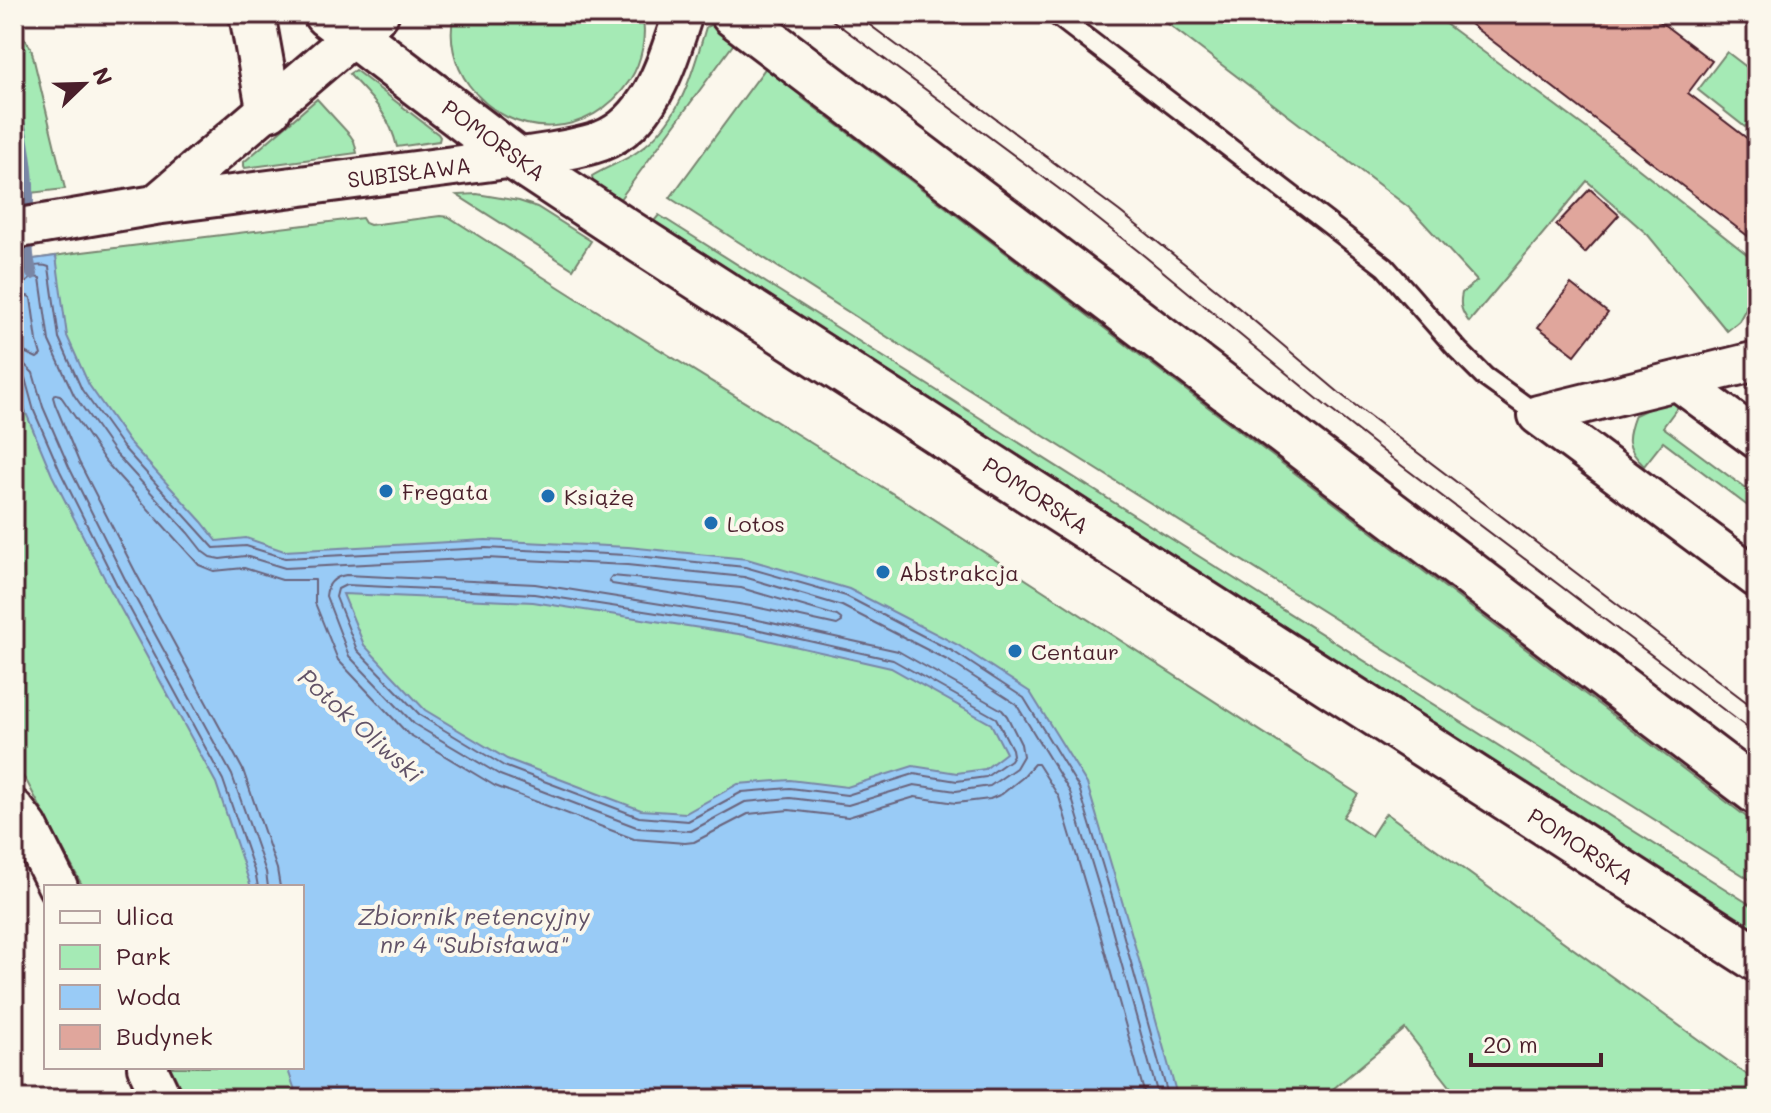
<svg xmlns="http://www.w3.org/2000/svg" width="1771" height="1113" font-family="Mali,sans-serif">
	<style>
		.green { fill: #a5eab5; stroke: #788470; stroke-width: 2 }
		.water { fill: #99cbf6; stroke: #7986a5; stroke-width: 2; fill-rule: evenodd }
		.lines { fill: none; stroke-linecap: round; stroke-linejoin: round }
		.shore { stroke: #6a647c; stroke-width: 2 }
		.stream { stroke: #7986a5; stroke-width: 12 }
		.building { fill: #e0a69c; stroke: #4a1f2b; stroke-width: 2 }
		.lane-casing { stroke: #4a1f2b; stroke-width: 24 }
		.street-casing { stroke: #4a1f2b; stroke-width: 44 }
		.secondary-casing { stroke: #4a1f2b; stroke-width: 50 }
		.lane { stroke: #fbf7ec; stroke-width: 18 }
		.street { stroke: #fbf7ec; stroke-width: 38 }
		.secondary { stroke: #fbf7ec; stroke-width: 44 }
		.tram { stroke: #4a1f2b; stroke-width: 2 }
		.poi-dot { fill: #1f6fb2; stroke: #fbf7ec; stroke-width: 3 }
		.labels { text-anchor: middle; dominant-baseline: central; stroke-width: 8; stroke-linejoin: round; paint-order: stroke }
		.street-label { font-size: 22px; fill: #4a1f2b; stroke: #fbf7ec }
		.poi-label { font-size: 22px; fill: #4a1f2b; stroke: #fbf7ec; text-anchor: start }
		.water-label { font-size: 24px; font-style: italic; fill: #625368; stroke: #fbf7ec }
	</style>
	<rect width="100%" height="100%" fill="#fbf7ec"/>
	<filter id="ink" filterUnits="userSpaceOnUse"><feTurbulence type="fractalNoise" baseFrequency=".0125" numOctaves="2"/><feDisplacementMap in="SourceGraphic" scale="16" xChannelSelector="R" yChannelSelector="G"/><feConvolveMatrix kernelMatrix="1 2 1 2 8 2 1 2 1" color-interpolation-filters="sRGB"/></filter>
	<g filter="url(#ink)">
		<path class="green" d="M454,14H642C647,36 642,61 630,80C591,139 512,143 469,85C454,65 448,38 454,14Z
			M1155,14H1432L1593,133L1748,255L1757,244V288L1739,321L1727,331L1648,235L1587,181L1469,322C1462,312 1459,306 1462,293L1477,281L1412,210Z
			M14,23L31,48L65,189L14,195Z
			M710,25L735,42L620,199L593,182L592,176C606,167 623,162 637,152C680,122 692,75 706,27Z
			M1727,52L1757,75V112L1745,127L1698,90Z
			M767,66L803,94L801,97L1757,825V884L950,377L670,198Z
			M355,70L438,134L440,137L439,141L397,147C389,113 371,98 349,74Z
			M317,99L350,135L354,141L357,153L245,168L244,166V162Z
			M477,194L519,201L537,207L591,241L573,269L457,195Z
			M659,215L1757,909V930L654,221Z
			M440,216L449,217L573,296L900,498L1358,794L1343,817L1371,836L1386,813L1757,1082V1085L1746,1099H1460L1405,1029L1321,1099H186L170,1067H302V887H83L27,782L14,765V262L74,253L362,218L365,223L370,225Z
			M1679,401L1680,404L1663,427L1757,497V513L1663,442L1644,466C1625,447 1626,439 1635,415L1650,408Z"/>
		<path class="water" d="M56,256L67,336L89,385L129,442L202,522L217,541L246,538L284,551L486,540L628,547L747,559L849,589L958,645L1030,692L1087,784L1128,921L1178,1099H298L287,1067H302V887H251L216,783L110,589L52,475L26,413L14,368V282L19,261ZM343,594L533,602L745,635L891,668L991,724L1006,753L985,769L957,773L913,766L847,787L790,780L738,784L686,813L641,810L507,759L425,710L364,645Z"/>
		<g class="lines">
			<path class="shore" d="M14,275C22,275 22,271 28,268C33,265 44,265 49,267L59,338L82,390L123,447L214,548L246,546L285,558L486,548L627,555L745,567L846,596L954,652L1024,698L1079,788L1120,923L1169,1099
				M14,285L24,284L33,277L40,278L49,341L74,395L115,453L188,533L203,552L210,557L220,559L245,556L285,568L486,558L627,565L744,577L842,606L949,661L1016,704L1070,792L1111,926L1159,1099
				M14,297L28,296L31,298L37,341L41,355L37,358L24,352L14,351
				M14,363L25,365L33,373L43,407L69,467L126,581L232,775L266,872L268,887
				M14,373L20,374L25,378L34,411L60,471L117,585L223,780L256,876L258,887
				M346,575L535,584L749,618L898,651L1002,710L1007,716L1021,744L1023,756L1016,768L990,786L956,791L914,785L848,805L790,798L745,802L691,831L639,828L500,775L414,724L349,656L326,596C327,584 334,577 346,575Z
				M612,576L741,588L837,616L841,619L842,622L837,625L751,606L612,584L609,580Z
				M346,585L534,594L747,627L893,660L996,718L1012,749L1013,755L1010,760L986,777L957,781L914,774L847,795L790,788L742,792L688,821L639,817L504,766L421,716L357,650L336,597L338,589Z
				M280,887L277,869L243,770L137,575L79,462L55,404L53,397L55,394L60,395L105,461L199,565L214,571L244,568L282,580H315V603L338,660L407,733L495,786L634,839L685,843L694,842L748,814L789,810L848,817L915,797L956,803L990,799L1002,794L1022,778L1034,764H1038L1059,797L1099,930L1146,1099"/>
			<path class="stream" d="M14,103C21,127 27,160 28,185C29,214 23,246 32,274"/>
		</g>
		<path class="building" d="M1457,14H1650L1712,61L1688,93L1757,146V243Z
			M1590,189L1619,215L1585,253L1556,225Z
			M1571,284L1608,313L1575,355L1538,327Z"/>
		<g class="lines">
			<defs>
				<path id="lane" d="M1055,14L1385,267L1458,350L1485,377L1538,415
					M1756,14L1757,15"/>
				<path id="street" d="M155,205L379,14
					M14,229L155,205L515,158C542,154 576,150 601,141C651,122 668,60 683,14
					M1678,381L1757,439
					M1538,415L1757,578
					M1538,415L1757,361
					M14,809L28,827L58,887
					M147,1067L162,1099"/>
				<path id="secondary" d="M252,14L269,108
					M326,14L515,158L618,226L1757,959
					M733,14L1757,792"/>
			</defs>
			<use href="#lane" class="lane-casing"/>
			<use href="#street" class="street-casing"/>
			<use href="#secondary" class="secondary-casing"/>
			<use href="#lane" class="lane"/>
			<use href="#street" class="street"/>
			<use href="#secondary" class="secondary"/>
			<path class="tram" d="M824,14L1070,197L1142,254L1331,410L1393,459L1757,735
				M855,14L1119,211L1221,293L1343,396L1757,710"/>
		</g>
	</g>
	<g class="poi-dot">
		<circle cx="386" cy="491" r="8"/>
		<circle cx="548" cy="496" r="8"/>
		<circle cx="711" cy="523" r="8"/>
		<circle cx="883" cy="572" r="8"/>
		<circle cx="1015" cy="651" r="8"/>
	</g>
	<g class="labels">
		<g class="street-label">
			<text transform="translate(494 140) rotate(36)">POMORSKA</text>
			<text transform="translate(409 172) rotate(-7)">SUBISŁAWA</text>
			<text transform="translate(1036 495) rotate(33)">POMORSKA</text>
			<text transform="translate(1581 846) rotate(33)">POMORSKA</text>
		</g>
		<g class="poi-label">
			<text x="402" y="491">Fregata</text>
			<text x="564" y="496">Książę</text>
			<text x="727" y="523">Lotos</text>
			<text x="899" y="572">Abstrakcja</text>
			<text x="1031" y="651">Centaur</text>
		</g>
		<g class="water-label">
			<text transform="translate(361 725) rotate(42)">Potok Oliwski</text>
			<text x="474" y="915">Zbiornik retencyjny<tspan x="474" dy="28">nr 4 "Subisława"</tspan></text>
		</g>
	</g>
	<rect width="1771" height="1113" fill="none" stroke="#fbf7ec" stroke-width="48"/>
	<rect x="24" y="24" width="1723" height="1065" fill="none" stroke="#4a1f2b" stroke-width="3" filter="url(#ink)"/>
	<rect x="44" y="885" width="260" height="184" fill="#fbf7ec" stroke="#b4a19f" stroke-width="2"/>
	<rect x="60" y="911" width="40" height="12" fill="#fbf7ec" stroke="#b4a19f" stroke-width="2"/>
	<text x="116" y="925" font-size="24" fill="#4a1f2b">Ulica</text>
	<rect x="60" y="945" width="40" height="24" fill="#a5eab5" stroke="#b4a19f" stroke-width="2"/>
	<text x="116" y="965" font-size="24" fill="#4a1f2b">Park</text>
	<rect x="60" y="985" width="40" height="24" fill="#99cbf6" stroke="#b4a19f" stroke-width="2"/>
	<text x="116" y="1005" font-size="24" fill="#4a1f2b">Woda</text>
	<rect x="60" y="1025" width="40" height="24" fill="#e0a69c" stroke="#b4a19f" stroke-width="2"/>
	<text x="116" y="1045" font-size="24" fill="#4a1f2b">Budynek</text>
	<g transform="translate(84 84) rotate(67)" stroke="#fbf7ec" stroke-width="6" paint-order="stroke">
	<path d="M0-6L14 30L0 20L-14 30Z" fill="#4a1f2b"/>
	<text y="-12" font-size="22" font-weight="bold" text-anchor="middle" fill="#4a1f2b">N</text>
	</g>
	<path d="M1471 1053v12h130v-12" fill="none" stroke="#4a1f2b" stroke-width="4"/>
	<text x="1483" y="1053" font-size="24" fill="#4a1f2b" stroke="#fbf7ec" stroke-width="6" paint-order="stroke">20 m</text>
</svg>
